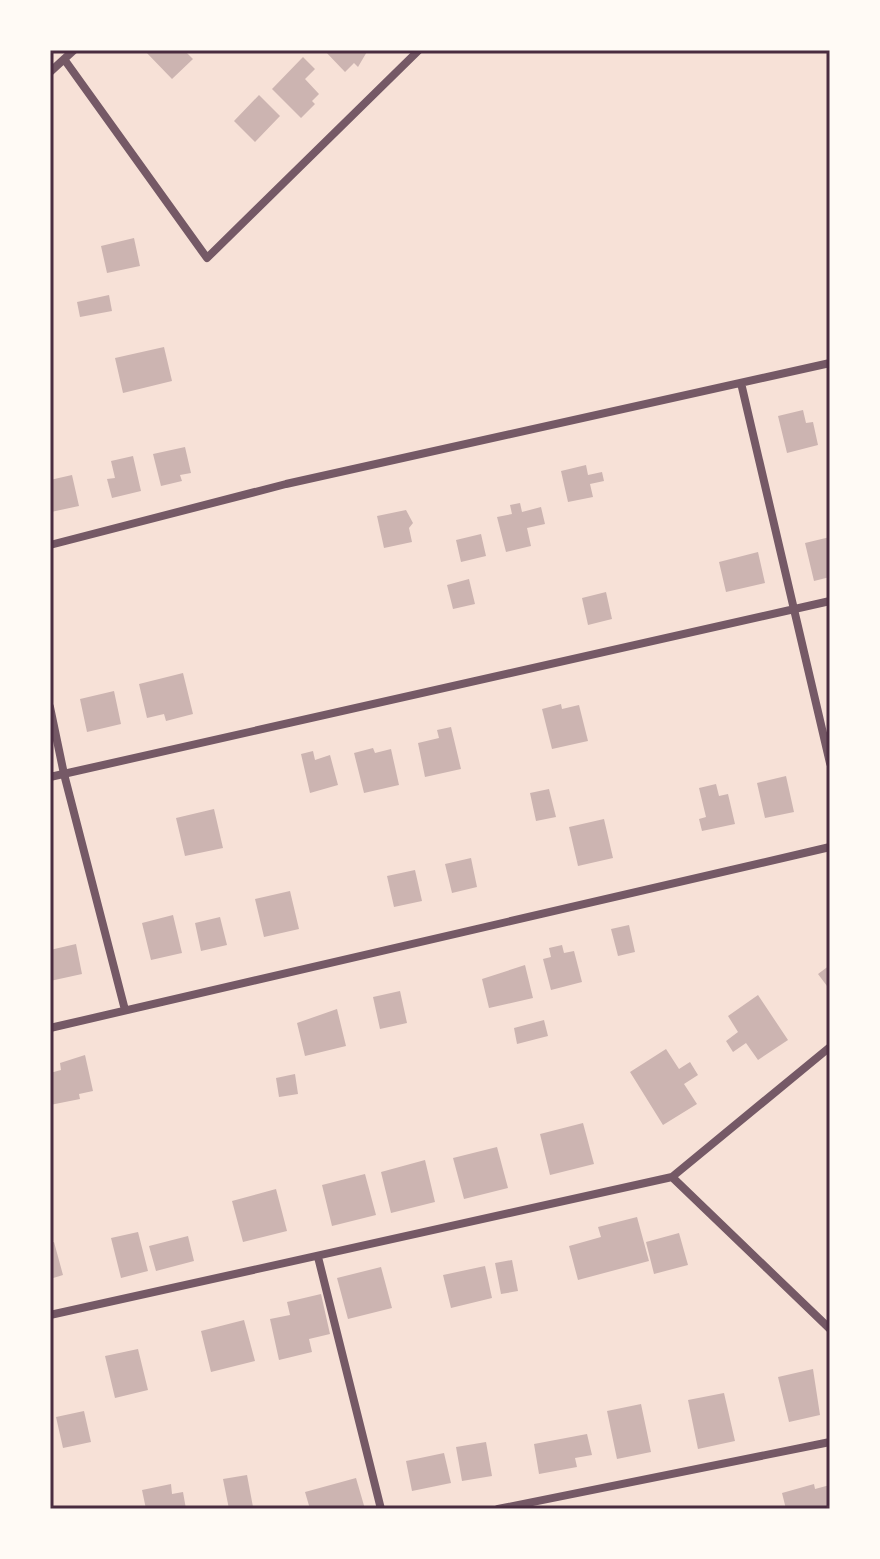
<svg xmlns="http://www.w3.org/2000/svg" width="880" height="1559" font-family="'Exo 2',sans-serif">
	<style>
		.building { fill: #ccb4b1 }
		.lines { fill: none; stroke-linecap: round; stroke-linejoin: round }
		.minor { stroke: #755966; stroke-width: 8 }
		.neatline { fill: none; stroke: #4a2c40; stroke-width: 3 }
	</style>
	<rect width="100%" height="100%" fill="#f7e1d7"/>
	<path class="building" d="M144,50H184L193,59L172,79Z
		M324,50H368L358,67L354,63L345,72Z
		M303,57L315,69L305,79L319,94L312,101L315,104L301,118L272,89Z
		M259,95L280,116L255,142L234,121Z
		M134,238L140,266L107,273L101,246Z
		M109,295L112,311L80,317L77,302Z
		M164,347L172,381L123,393L115,358Z
		M803,410L806,423L813,422L818,445L787,453L778,416Z
		M185,447L191,473L180,475L182,481L161,486L153,454Z
		M133,456L141,491L112,498L107,479L115,478L111,461Z
		M586,465L588,475L602,472L604,481L590,484L593,497L568,502L561,471Z
		M72,475L79,506L51,512L50,480Z
		M520,503L522,512L541,507L545,524L527,528L531,546L506,552L497,517L512,514L510,505Z
		M406,510L413,523L409,528L412,542L384,548L377,516Z
		M481,534L486,556L461,562L456,540Z
		M830,537V577L814,581L805,543Z
		M758,552L765,583L726,592L719,562Z
		M469,579L475,604L453,609L447,585Z
		M606,592L612,619L588,625L582,598Z
		M183,673L193,714L166,721L164,714L147,718L139,684Z
		M114,691L121,724L87,732L80,699Z
		M561,704L562,709L579,705L588,741L552,749L542,709Z
		M451,727L461,769L425,777L418,743L439,738L437,730Z
		M373,748L375,753L391,749L399,785L364,793L354,753Z
		M313,751L315,760L330,755L338,785L310,793L301,754Z
		M786,776L794,812L765,818L757,783Z
		M716,784L719,796L728,794L735,824L702,831L699,819L706,817L699,788Z
		M549,789L556,817L536,821L530,793Z
		M214,809L223,848L185,856L176,818Z
		M604,819L613,858L578,866L569,827Z
		M471,858L477,887L452,893L445,864Z
		M415,870L422,901L394,907L387,876Z
		M290,891L299,929L264,937L255,899Z
		M173,915L182,953L151,960L142,923Z
		M220,917L227,945L201,951L195,923Z
		M629,925L635,952L618,956L611,929Z
		M76,944L82,974L50,981V950Z
		M562,945L564,953L574,951L582,982L551,990L543,959L551,957L549,948Z
		M525,965L533,998L489,1008L482,979Z
		M830,965V990L818,974Z
		M400,991L407,1023L380,1029L373,997Z
		M758,995L788,1040L758,1060L746,1043L733,1052L726,1041L738,1032L728,1016Z
		M337,1009L346,1046L305,1056L297,1023Z
		M544,1020L548,1036L517,1044L514,1028Z
		M666,1049L679,1069L690,1062L698,1075L684,1084L697,1104L663,1125L630,1072Z
		M85,1055L93,1091L79,1094L80,1099L50,1105V1073L61,1070L60,1063Z
		M295,1074L298,1094L279,1097L276,1078Z
		M583,1123L594,1164L550,1175L540,1134Z
		M497,1147L508,1188L464,1199L453,1158Z
		M425,1160L435,1202L391,1213L381,1172Z
		M365,1174L376,1215L332,1226L322,1185Z
		M276,1189L287,1231L243,1242L232,1201Z
		M637,1217L649,1261L578,1280L569,1246L601,1237L598,1227Z
		M138,1232L148,1271L121,1278L111,1238Z
		M679,1233L688,1265L654,1274L646,1242Z
		M188,1236L194,1261L156,1271L149,1246Z
		M54,1242L63,1275L50,1279V1243Z
		M512,1260L518,1291L501,1294L495,1263Z
		M485,1266L492,1298L451,1308L443,1275Z
		M381,1267L392,1308L348,1319L337,1278Z
		M321,1294L330,1334L309,1339L312,1352L279,1360L270,1319L290,1315L287,1302Z
		M244,1320L255,1361L211,1372L201,1331Z
		M138,1349L148,1390L115,1398L105,1356Z
		M813,1369L820,1415L789,1422L778,1377Z
		M724,1393L735,1441L698,1449L688,1400Z
		M641,1404L651,1452L617,1459L607,1411Z
		M84,1411L91,1442L63,1448L56,1417Z
		M587,1434L592,1455L575,1458L577,1467L539,1474L534,1444Z
		M486,1442L492,1476L462,1481L456,1447Z
		M444,1453L451,1483L412,1491L406,1461Z
		M247,1475L253,1507L229,1509L223,1479Z
		M356,1478L365,1509H310L305,1492Z
		M171,1484L172,1494L183,1492L186,1509H146L142,1490Z
		M814,1484L815,1489L830,1485V1509H786L782,1493Z"/>
	<g class="lines">
		<path class="minor" d="M64,59L207,258L419,50
			M50,72L74,50
			M741,383L830,763
			M50,545L286,484L830,363
			M50,707L64,774L125,1010
			M50,777L830,601
			M50,1028L830,847
			M672,1177L830,1329
			M318,1257L381,1509
			M50,1315L672,1177L830,1047
			M498,1509L830,1442"/>
	</g>
	<rect width="880" height="1559" fill="none" stroke="#fffaf5" stroke-width="104"/>
	<rect x="52" y="52" width="776" height="1455" class="neatline"/>
</svg>
